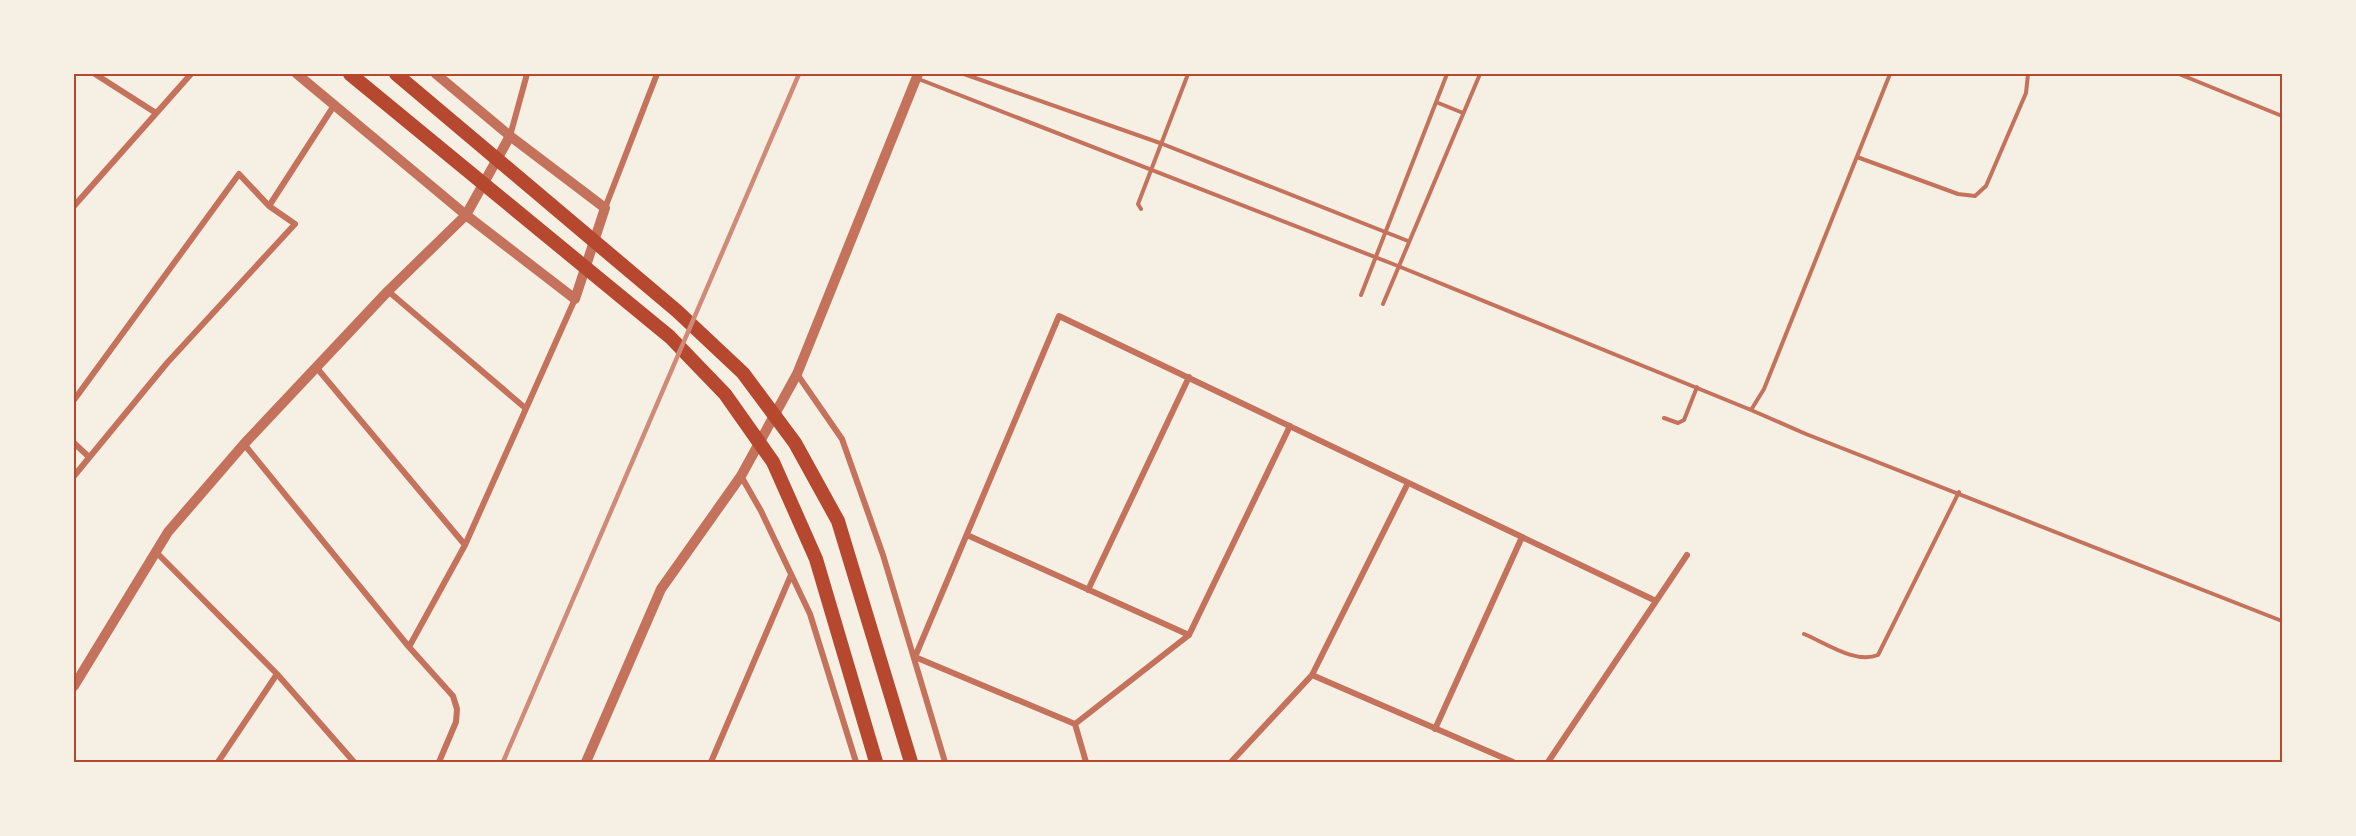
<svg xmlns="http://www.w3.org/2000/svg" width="2356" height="836" font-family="Mulish,sans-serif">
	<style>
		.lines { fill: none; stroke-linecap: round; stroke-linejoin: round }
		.service { stroke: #c5725c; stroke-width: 4 }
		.minor { stroke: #c5725c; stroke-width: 6 }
		.tertiary { stroke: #c5725c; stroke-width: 10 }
		.primary { stroke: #b5482f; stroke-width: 14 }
		.rail { stroke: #cf8b77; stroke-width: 4.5 }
		.neatline { fill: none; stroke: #b5482f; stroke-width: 2 }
	</style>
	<rect width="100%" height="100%" fill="#f6efe4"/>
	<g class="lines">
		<path class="service" d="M964,74L1160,143L1408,241
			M2179,74L2282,116
			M916,78L1398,266L1751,410L1764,389L1890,74
			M1436,102L1463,113
			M1857,157L1958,194L1975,196L1986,186L2026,93L2028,74
			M1141,209L1138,204L1188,74
			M1361,295L1447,74
			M1383,304L1480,74
			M1751,410L1806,434L2282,621
			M1664,418L1678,423L1684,420L1697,387
			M1804,634C1826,643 1855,664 1878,655L1959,492"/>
		<path class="minor" d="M95,74L156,113
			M510,136L527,74
			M74,206L191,74
			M269,206L335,104
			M605,208L657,74
			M388,291L524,407
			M316,367L465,545
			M797,374L842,439L883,555L945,762
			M74,400L239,174L269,206L295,224L167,363L74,476
			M74,443L89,457
			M244,444L409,647L453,696L457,709L456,722L439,762
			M741,476L761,511L810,614L856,762
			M967,535L1189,635
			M156,552L277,674L354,762
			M1088,590L1189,377
			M409,647L465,545L575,299
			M1312,675L1513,762
			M1075,724L1189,635L1290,426
			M1435,729L1522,537
			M218,762L277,674
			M711,762L791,575
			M1086,762L1075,724L915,657L1059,316L1656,601
			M1231,762L1312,675L1408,483
			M1548,762L1687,555"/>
		<path class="tertiary" d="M297,74L466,215L575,299L605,208L510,136L436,74
			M74,686L168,532L244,444L388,291L466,215L510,136
			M586,762L661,589L741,476L797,374L918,74"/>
		<path class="primary" d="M350,74L670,337L725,394L773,462L816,559L876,762
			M396,74L677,311L743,373L795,443L838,521L911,762"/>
		<path class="rail" d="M503,762L799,74"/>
	</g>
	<rect width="2356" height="836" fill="none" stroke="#f6efe4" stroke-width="150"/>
	<rect x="75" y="75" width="2206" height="686" class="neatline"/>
</svg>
